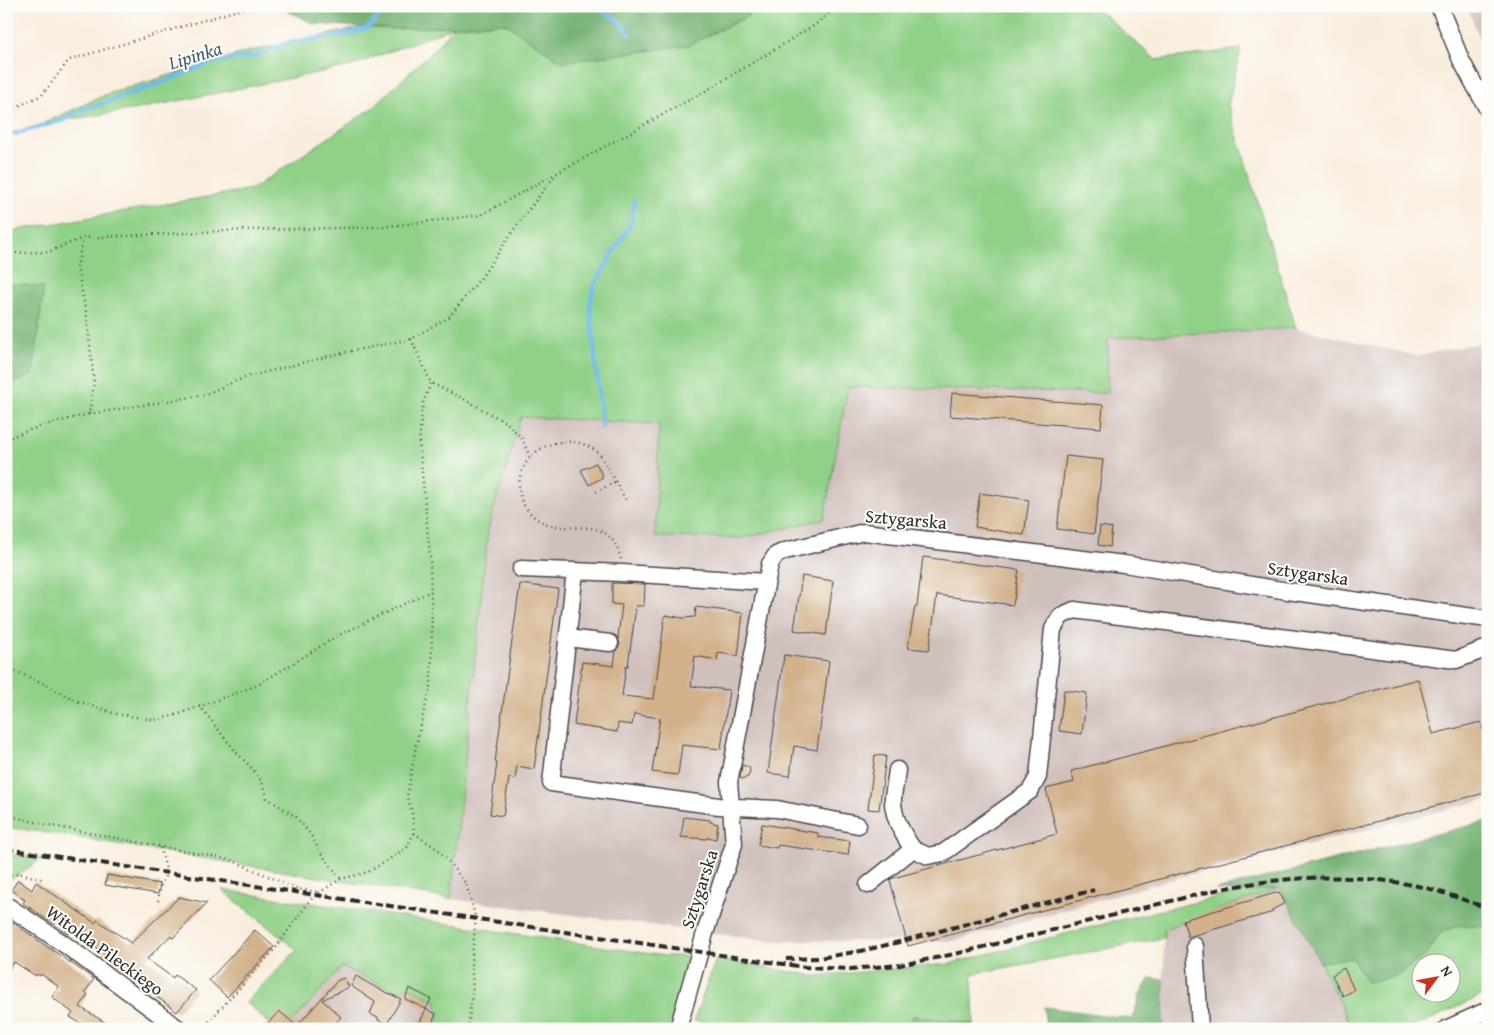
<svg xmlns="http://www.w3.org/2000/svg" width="1494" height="1035" font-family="'Gentium Book Plus',serif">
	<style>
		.industrial { fill: #d0c0bc }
		.green { fill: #90d188; stroke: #5e7e5a; fill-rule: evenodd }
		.forest { fill: #74b374; stroke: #506f50 }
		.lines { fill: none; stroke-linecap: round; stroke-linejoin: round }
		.stream { stroke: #71bae9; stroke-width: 4.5 }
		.building { fill: #d2b18b }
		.minor-casing { stroke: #4a4846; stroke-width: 19 }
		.path { stroke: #4a4846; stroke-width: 2.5; stroke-dasharray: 1 4; stroke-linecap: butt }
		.minor { stroke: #fff; stroke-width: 16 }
		.rail { stroke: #2b2b2b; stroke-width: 4; stroke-dasharray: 8 4; stroke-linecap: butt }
		.labels { text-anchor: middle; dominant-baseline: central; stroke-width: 4; stroke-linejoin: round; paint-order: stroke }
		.street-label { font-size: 18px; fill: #2b2b2b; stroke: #fdfcf7 }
		.water-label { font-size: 19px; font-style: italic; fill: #445d6e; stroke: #fdfcf7 }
	</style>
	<rect width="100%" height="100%" fill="#fdfcf7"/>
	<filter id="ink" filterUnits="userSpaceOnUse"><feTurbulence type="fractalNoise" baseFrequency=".02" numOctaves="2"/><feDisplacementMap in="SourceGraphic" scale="10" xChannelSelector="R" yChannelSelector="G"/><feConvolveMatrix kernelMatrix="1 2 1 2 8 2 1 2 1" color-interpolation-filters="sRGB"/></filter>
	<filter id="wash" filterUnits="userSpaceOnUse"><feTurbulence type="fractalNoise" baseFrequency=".0096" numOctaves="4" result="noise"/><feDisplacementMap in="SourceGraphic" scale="20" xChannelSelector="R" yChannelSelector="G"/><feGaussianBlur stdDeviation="1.12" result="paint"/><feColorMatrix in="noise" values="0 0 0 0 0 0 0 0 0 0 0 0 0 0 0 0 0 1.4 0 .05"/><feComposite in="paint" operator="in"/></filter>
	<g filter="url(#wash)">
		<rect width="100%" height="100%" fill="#f9eede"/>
		<path class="industrial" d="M1467,6H1488V59Z
			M1296,328L1417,356L1479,343H1488V799L1184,876L953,941H771L451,899L488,529L521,417L660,424L655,537L824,519L848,387L1107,393L1108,338Z
			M1280,888L1320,962L1352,1029H1163L1164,929Z
			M342,967L398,992L406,986L437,1001L439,1016L433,1029H286Z
			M1487,1017L1488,1029H1461Z"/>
		<path class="green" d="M744,6H1094L1156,60L1241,49L1228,105L1296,328L1108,338L1107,393L848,387L824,519L742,538L655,537L659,424L521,417L488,529L451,899L69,836L6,827V232L252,189L371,109L428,55L454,27L351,66L138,109L44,123L107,94L246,52L363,27L396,29L505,23L563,62L748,16Z
			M6,854L43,858L6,883Z
			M1280,888L1164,929V938L972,974L974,1024L913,1016L910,1029H719L694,1020L716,959L815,976L949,964L1111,922L1244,891Z
			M222,890L665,956H687V959H689L676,1029H433L439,1016L436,1001L407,986L398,992L342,967L286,1029H275L246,1002L297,950Z
			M1459,925L1485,927L1488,926V993L1409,1029H1352L1320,962L1352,958L1426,955L1441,932ZM1422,962H1452V992H1422Z"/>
		<path class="forest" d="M278,6H744L748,16L689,45L562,62L505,23L396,29L314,24Z
			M6,283L44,287L33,374L6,387Z
			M1488,821V926L1485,927L1459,925L1441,932L1426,955L1396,976L1367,982L1352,958L1320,962L1280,888L1244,891L1216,890Z
			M1150,978L1164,980L1163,1029H1046L1044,1007L1133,1019L1140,994Z
			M913,1016L974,1024L973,1029H910Z"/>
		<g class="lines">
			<path class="stream" d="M601,6L603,11L620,22L631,35
				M6,136L64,120L81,110L112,101L131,93L164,82L212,62L255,56L287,43L336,36L366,29L389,6
				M602,427L590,304L594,285L631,223L634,200"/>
		</g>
		<g id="blocks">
			<path class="building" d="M952,393L1103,405L1101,428L950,416Z
				M1066,456L1103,460L1094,534L1057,529Z
				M596,463L603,477L589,485L581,470Z
				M980,493L1029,500L1024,535L975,527Z
				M1100,526L1112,528L1110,547L1098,545Z
				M923,557L1019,570L1013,605L937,595L929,650L908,648L915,606H917Z
				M802,576L833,581L826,635L794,630Z
				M612,583L645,584L644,606H636L628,666H626L622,696L654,699L665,615L683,618L695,617L696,607L743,613L738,656L718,653L717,660L695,656L691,686L729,690L721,749L682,745L678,775L652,772L660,718L634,714L632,725L618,723L617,732L574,725L582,662L614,666L616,650L620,645L618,637L622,605L612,604Z
				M520,584L558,589L534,769L517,766L515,779L509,778L503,816L490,814L497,763L495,762Z
				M784,655L829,661L817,750L794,746L790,776L768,773Z
				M1418,679L1433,734L1481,722L1488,748V792L908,946L890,880L893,878L1057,834L1046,789L1074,782L1071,771Z
				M1064,690L1087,693L1082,734L1059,731Z
				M875,755L886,756L879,810L868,809Z
				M742,765L749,767L750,771L748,777L742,779L740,778Z
				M684,817L710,820V822L718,824L716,839L708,837L707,839L681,837Z
				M762,824L818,833V837L850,841L848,855L778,845L777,848L758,845Z
				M107,875L160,884L158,894L105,885Z
				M18,880L32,890L36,882L95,923L97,920L131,943L179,897L207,903L173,938L170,936L147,959L173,978L175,975L196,990L177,1012L144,987L148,983L71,931L68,934L23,903L25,900L11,890Z
				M1279,892L1285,903L1272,910L1273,912L1188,937L1183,920Z
				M6,918L94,979L85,992L88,994L80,1007L116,1029H90L70,1017L73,1013L52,997L59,987L41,974L40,976L37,974L36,976L14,962L6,973Z
				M255,930L274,947L227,997L209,980Z
				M1344,968L1354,990L1343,996L1332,975Z
				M356,976L375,987L401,999L387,1024L378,1020V1018L370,1014L375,1002L351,986Z
				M344,978L349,987L322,1000L341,1017L330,1029H263L279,1011L297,1026L338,980Z
				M409,988L431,999L426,1009L405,999Z
				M426,1009L436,1014L429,1029H417Z"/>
		</g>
	</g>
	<g filter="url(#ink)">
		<use href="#blocks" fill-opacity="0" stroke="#4a4846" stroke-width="1"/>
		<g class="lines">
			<defs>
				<path id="minor" d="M1439,6L1461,60L1488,110
					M521,569L622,573L766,582
					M575,571L551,783L719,806L777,809L858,825
					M567,638L610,643
					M913,849L928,856L943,853L1030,791L1038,777L1053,629L1061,616L1074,610L1456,660L1488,648
					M868,885L913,849C903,835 892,816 893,798C894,788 896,779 897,770
					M6,905L64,944L179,1029
					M1195,946L1200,1029
					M678,1029L705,933L734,844L729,782L770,564L776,555L785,551L864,532L1124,564L1288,591L1488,619
					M1446,1029L1488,1010"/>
			</defs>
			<use href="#minor" class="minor-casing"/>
			<path class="path" d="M6,112L42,95L69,60L252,6
				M6,255L15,253L48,252L83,238L243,230L382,227L481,215L709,89L815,25L837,6
				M411,339L431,383L462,398L507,423L521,437L530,457
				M89,414L203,395L246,377L337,354L411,339L449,317L483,275L515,228L555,175
				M6,439L41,426L89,414L94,383L87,317L77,267L83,239
				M596,492L615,482
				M621,559C607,506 564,542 533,516C529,512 524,506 522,501C505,452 570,422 601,456L627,502
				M6,667L40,682L77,701L116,714L155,720L176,715L258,685L337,636L431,591
				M199,706C211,719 221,734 233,748C246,764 264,776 267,798L296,817L311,835L320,852L341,879
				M6,815L48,825L231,860L298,889L320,892
				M414,833L440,851L466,884L476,919L471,963L473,987L468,1029
				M6,875L22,874L42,879
				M158,901L161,885L167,873L160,846
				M202,1029L275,949L310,900L320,892L341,879L368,872L387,861L407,847L414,833L412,812L407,797L416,745L431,683L432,634L430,556L419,441L423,403L431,383"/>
			<use href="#minor" class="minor"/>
			<path class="rail" d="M6,849L741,958L805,967L850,969L900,965L955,954L1216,890C1284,876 1354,872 1422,887C1444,892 1466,901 1488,908
				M786,959L819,958L861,951L895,943L1094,890"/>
		</g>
	</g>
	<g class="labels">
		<g class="street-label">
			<text transform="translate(906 519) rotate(5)">Sztygarska</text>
			<text transform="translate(1308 573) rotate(8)">Sztygarska</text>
			<text transform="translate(699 889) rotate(-72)">Sztygarska</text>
			<text transform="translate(105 950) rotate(36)">Witolda Pileckiego</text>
		</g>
		<g class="water-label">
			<text transform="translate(195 55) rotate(-17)">Lipinka</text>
		</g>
	</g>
	<rect width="1494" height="1035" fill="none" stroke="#fdfcf7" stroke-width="25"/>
	<g transform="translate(1436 978) rotate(58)"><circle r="24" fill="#fdfcf7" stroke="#a9a8a5"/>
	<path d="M0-4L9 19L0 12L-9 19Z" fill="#c8321e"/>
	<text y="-8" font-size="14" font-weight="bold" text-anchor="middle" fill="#2b2b2b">N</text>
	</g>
</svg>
